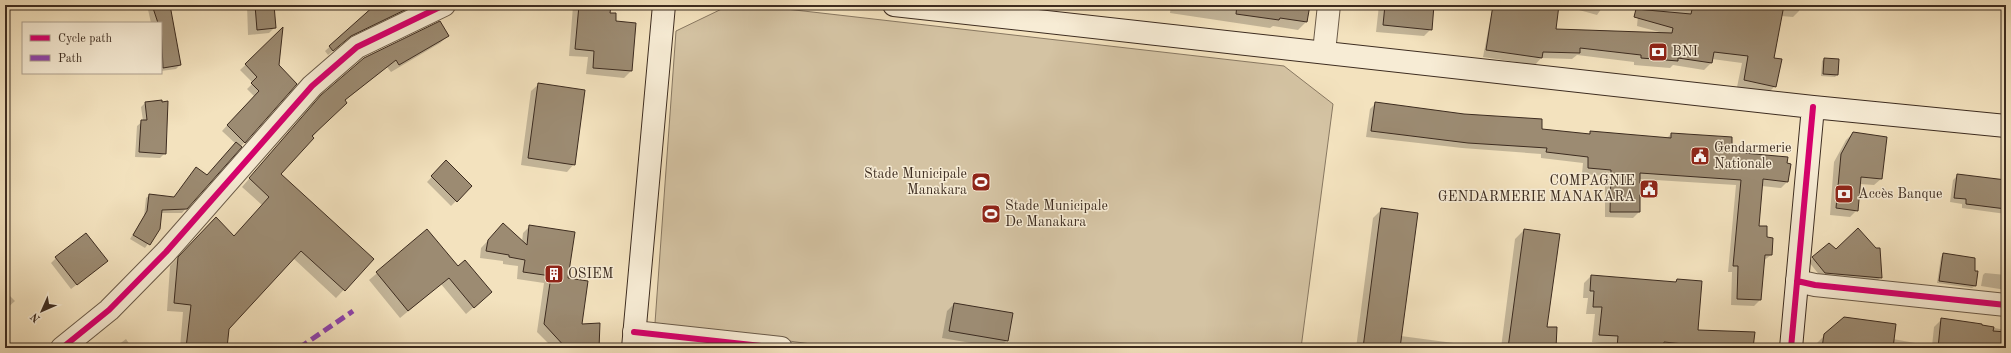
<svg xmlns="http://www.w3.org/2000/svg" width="2011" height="353" font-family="'Old Standard TT',serif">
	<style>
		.garden { fill: #d4c3a3; stroke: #887862 }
		.shadow { fill: #0003 }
		.building { fill: #9c8b72; stroke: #3d2c20 }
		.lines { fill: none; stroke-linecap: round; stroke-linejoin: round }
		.street-casing { stroke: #6a5a48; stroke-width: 24 }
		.secondary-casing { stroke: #3d2c20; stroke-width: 24 }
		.street { stroke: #f7ecd5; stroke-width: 22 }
		.secondary { stroke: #f7ecd5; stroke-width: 22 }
		.quiet { stroke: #8e44ad; stroke-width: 5; stroke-dasharray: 10 5; stroke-linecap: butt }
		.cycleway-casing { stroke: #f7ecd5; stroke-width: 8 }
		.cycleway { stroke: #d6006c; stroke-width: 6 }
		.labels { text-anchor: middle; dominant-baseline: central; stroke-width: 3; stroke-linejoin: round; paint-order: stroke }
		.poi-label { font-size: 14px; fill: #3d2c20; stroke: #f7ecd5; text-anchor: start }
	</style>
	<rect width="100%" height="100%" fill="#f3e2be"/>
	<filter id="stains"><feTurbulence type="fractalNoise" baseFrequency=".005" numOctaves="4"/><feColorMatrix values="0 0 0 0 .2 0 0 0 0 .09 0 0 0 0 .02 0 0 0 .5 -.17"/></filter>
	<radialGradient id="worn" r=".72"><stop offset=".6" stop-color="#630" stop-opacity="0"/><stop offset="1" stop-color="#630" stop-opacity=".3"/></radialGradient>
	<path class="garden" d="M730,5H751L1284,66L1333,104L1301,348H841L655,323L676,31Z"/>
	<path class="shadow" d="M147,5H168L180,65L176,69L161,71V23H151Z
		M247,5H273L274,28L269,33L248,35Z
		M364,5H419L346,40L328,55L325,51L369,11Z
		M553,5H607L631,71L624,78L586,74L588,57L569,56L573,6Z
		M1171,5H1309L1306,22L1298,30L1273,26L1270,28L1170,13Z
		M1379,5H1433L1431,29L1424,36L1376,32Z
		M1493,5H1558L1554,30L1663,33L1637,26L1639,5H1711L1726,7V5H1800L1799,11L1793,17L1781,16L1773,59L1775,86L1768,93L1737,87L1742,63L1712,59L1711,63L1704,70L1673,65L1670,68L1634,65V62L1577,55L1572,59L1541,58L1535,65L1483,57Z
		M1561,5H1604L1597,15Z
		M282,30L245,142L182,213H161L159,228L145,248L130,239L144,216L146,198L150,195L173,198L193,172L207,176L236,144L222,131L254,96L247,89L253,83L240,70Z
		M448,36L440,43L391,72L387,67L344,101L280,174L373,259L336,298L293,258L228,329L226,348H180L183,312L167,311L170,266L208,226L233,237L262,205L242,187L313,104L364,58Z
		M1824,59L1837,75L1835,77L1821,76L1822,61Z
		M539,84L574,164L567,172L521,165L531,91Z
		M146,102L165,153L160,158L135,157L137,126L143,121L141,107Z
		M1376,103L1541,130L1588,135L1591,132L1667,138L1671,134L1730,153L1787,182L1781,188L1762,186L1758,227L1765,238L1771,255L1763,261L1760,300L1754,306L1731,305L1732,272H1728L1736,185L1639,179V212L1633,218L1605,217V176L1582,174L1583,163L1541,158V154L1462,148L1366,137L1370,109Z
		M1853,133L1881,179L1874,185L1860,184L1857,210L1850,217L1830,215L1834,162L1846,140Z
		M446,162L471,186L451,206L427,182Z
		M1958,175L2006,181V214L1962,208V204L1950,202L1953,180Z
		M1382,209L1401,336L1491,348H1356L1373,218Z
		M530,226L567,279L581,325L598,348H553L537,332L544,283L517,279L518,266L503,264V261L480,258L481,248L496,232L522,242L523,233Z
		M1524,230L1543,348H1501L1515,239Z
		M427,231L483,299L466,314L441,284L400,318L369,280Z
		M1829,244L1836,251L1881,277L1877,281L1821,277L1809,262Z
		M1943,254L1974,272L1975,286L1972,288L1937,283L1941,257Z
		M56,258L101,266L71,289L51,263Z
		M1985,273L2006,275V290L1981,286L1983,275Z
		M1591,276L1674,283L1677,280L1697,331L1752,348H1611V344L1592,342L1595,314H1586L1588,298H1583L1584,283Z
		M5,291L15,301L5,310Z
		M954,304L1007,340L1000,348L942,338L947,311Z
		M1942,319L2006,330V348H1816L1817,343L1825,335L1893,339L1932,346L1934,327Z
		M126,339L132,348H114Z"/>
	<path class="building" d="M152,5H170L181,65L163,68L161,23H158Z
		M255,5H274L276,28L257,30Z
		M375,5H415L351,36L333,51L329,46Z
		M579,5L611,6L610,13H616V21L636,23L632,71L593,68L594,51L575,49Z
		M1237,5H1310L1307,22L1280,18L1279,20L1236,14Z
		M1385,5H1434L1432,30L1383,25Z
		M1493,5H1559L1556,29L1672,33L1673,28L1634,17L1636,9L1691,14L1693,5H1718L1745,9L1746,5H1784L1774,58L1782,59L1776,87L1744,80L1748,56L1714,52L1712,63L1678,58V61L1641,58V55L1580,48V53L1543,52L1542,58L1486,50Z
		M440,21L449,36L399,65L396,60L345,100L347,103L312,136L314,138L281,174L374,259L345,291L301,251L229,329L227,348H186L191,305L174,303L178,257L216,217L234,236L269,197L249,178L321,95L364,58Z
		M283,27L279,65L297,84L245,143L227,125L259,91L251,83L257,77L245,64Z
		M1824,58L1839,59L1838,75L1823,74Z
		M538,83L585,90L575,165L528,158Z
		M162,100V102L168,101L166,154L139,152L141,120H147L145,102Z
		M1375,102L1464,114L1542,119V129L1590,134V131L1671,138V133L1732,137V152L1788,157L1787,163L1791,164L1788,182L1763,179L1759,226H1767V237L1773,238L1772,255H1765L1761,300L1737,299L1738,266H1733L1741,180L1640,173V212H1610L1611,170L1588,168V157L1546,152L1547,148L1468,143L1371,131Z
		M1853,132L1887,137L1882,179L1861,177L1858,211L1836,208L1841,154Z
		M236,142L242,147L187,209L162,210L160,229L150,245L133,235L147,211L149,194L174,197L196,167L207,175Z
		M446,160L472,186L457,202L431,176Z
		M1957,174L2006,180V209L1966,204V199L1954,198Z
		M1381,208L1418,213L1400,348H1363Z
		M503,223L527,245L529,225L575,232L568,278L588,281L582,324L600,323L599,348H566L544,324L551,276L523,272L525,260L509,257V255L486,251L488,240Z
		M1858,228L1876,248H1880L1882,278L1825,273L1812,257L1829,243L1836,249Z
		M427,229L458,266L465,260L492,292L474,308L449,278L408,311L376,272Z
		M1524,229L1560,234L1547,327H1557L1556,348H1508Z
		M86,233L108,261L77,285L55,257Z
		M1943,253L1975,258V271H1978L1976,286L1939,281Z
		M1591,275L1676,282L1677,279L1702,281L1698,330L1755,332L1753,348H1704V346L1664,342L1663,348H1617L1618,336L1599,335L1602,307H1593L1594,291H1590Z
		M954,303L1013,313L1008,341L949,331Z
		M1844,317L1896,324L1893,348H1822L1824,334Z
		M1941,318L1982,324V325L1994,327L1993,331L2006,332V348H1938Z"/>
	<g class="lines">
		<defs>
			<path id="street" d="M1324,52L1329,5
				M1797,281L1815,285L2006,305
				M634,332L781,348
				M62,348L109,310L166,252L312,86L357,47L444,5"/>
			<path id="secondary" d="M894,5L1813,107L2006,126
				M633,348L664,5
				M1791,348L1813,107"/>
		</defs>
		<use href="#street" class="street-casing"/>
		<use href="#secondary" class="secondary-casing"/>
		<use href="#street" class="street"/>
		<use href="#secondary" class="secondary"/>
		<path class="quiet" d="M299,348L353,311"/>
		<defs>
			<path id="cycleway" d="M1797,281L1815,285L2006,305
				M634,332L781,348
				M62,348L109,310L166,252L312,86L357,47L444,5
				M1791,348L1813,107"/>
		</defs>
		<use href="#cycleway" class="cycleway-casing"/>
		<use href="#cycleway" class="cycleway"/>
	</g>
	<defs>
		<symbol id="bank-square" viewBox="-11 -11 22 22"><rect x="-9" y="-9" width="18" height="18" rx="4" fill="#8f2418" stroke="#f7ecd5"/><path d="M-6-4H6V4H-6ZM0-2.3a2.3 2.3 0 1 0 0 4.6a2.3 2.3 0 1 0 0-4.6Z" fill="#fff"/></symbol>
		<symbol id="civic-square" viewBox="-11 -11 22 22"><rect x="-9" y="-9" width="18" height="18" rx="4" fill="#8f2418" stroke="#f7ecd5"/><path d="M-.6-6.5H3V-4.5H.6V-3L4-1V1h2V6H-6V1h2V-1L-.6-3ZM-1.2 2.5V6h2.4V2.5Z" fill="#fff"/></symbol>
		<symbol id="stadium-square" viewBox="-11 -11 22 22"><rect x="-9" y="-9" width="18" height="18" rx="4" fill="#8f2418" stroke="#f7ecd5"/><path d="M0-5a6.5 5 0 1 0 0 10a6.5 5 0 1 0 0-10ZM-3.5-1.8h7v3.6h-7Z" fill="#fff"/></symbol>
		<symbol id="building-square" viewBox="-11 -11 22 22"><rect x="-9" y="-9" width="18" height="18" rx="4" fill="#8f2418" stroke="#f7ecd5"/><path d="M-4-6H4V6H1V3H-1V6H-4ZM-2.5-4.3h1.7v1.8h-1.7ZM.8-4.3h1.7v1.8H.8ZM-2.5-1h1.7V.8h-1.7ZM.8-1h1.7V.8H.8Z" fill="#fff"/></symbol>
	</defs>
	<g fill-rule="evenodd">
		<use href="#bank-square" x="1647" y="41" width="22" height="22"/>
		<use href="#civic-square" x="1689" y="145" width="22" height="22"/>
		<use href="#stadium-square" x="970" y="171" width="22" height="22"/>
		<use href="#civic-square" x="1638" y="178" width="22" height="22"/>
		<use href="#bank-square" x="1833" y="183" width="22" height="22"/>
		<use href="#stadium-square" x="980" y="203" width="22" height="22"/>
		<use href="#building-square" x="543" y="263" width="22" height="22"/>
	</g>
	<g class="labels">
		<g class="poi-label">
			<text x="1672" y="52">BNI</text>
			<text x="1714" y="148">Gendarmerie<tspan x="1714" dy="16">Nationale</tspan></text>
			<text x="967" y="174" text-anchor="end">Stade Municipale<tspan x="967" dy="16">Manakara</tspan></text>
			<text x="1635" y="181" text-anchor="end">COMPAGNIE<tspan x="1635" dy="16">GENDARMERIE MANAKARA</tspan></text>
			<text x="1858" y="194">Accès Banque</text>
			<text x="1005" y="206">Stade Municipale<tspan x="1005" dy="16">De Manakara</tspan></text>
			<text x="568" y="274">OSIEM</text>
		</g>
	</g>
	<rect width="2011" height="353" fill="none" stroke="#f3e2be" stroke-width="20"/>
	<rect x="6" y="6" width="1999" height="341" fill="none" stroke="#3d2c20" stroke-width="2"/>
	<rect x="10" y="10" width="1991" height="333" fill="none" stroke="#3d2c20"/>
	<rect x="22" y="22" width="140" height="52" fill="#f7ecd5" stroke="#ad9f8d"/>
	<rect x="30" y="35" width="20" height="6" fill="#d6006c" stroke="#ad9f8d"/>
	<text x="58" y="42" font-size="12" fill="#3d2c20">Cycle path</text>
	<rect x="30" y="55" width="20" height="6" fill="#8e44ad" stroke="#ad9f8d"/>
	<text x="58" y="62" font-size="12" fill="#3d2c20">Path</text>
	<g transform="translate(42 311) rotate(225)" stroke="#f7ecd5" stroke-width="3" paint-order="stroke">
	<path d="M0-3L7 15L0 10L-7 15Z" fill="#3d2c20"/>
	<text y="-6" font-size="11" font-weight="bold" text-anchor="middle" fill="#3d2c20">N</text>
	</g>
	<rect width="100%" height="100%" filter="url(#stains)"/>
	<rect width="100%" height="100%" fill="url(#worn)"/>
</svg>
